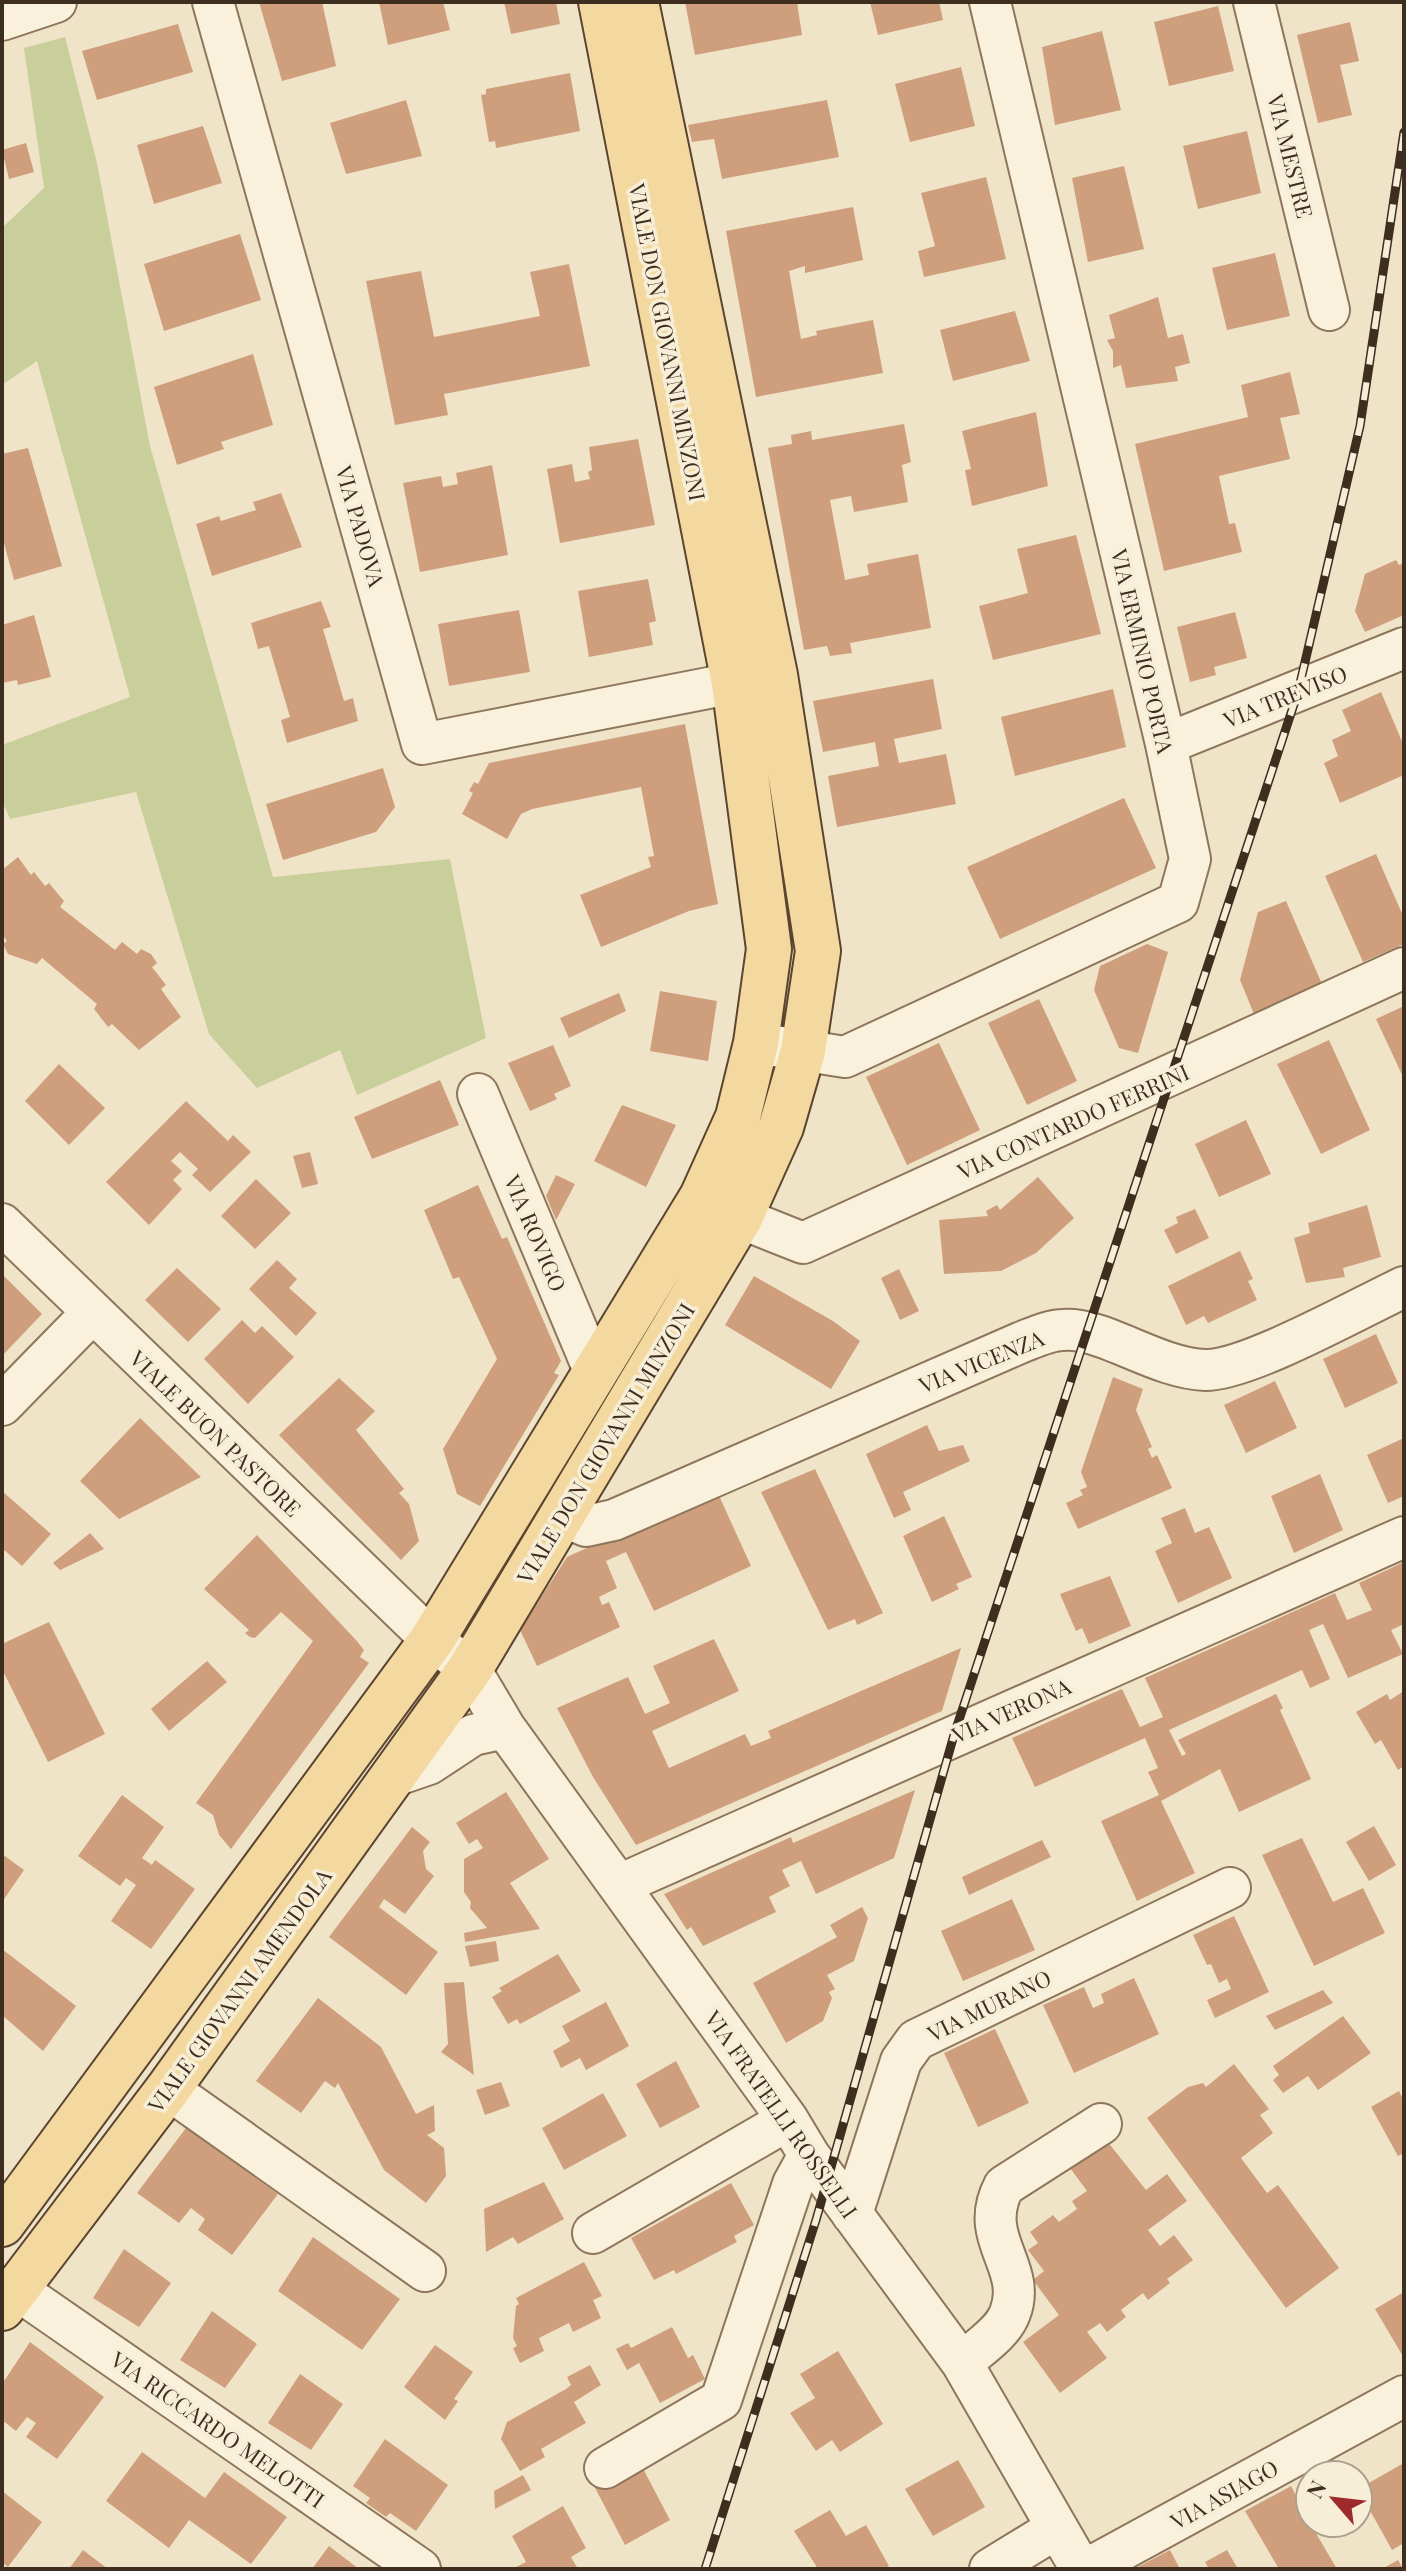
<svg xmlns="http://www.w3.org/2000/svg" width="1406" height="2571" font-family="'Playfair Display',serif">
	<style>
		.green { fill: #c9cf9b }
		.building { fill: #cf9f7d }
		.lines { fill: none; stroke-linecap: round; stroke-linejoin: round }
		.minor-casing { stroke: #8d765c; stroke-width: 44 }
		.major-casing { stroke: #5b4430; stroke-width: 48 }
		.minor { stroke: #faf1dc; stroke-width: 40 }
		.major { stroke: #f3d9a0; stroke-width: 44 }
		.rail-casing { stroke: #3d2e20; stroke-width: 9 }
		.rail { stroke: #f7eed8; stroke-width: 6; stroke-dasharray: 18; stroke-linecap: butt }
		.labels { text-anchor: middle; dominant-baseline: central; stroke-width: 7; stroke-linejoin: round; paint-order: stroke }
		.street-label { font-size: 22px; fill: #3d2e20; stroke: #f7eed8 }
	</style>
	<rect width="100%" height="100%" fill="#f0e4c8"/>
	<path class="green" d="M65,37L97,163L150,446L273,877L450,859L486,1038L357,1095L340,1050L257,1088L209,1034L136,792L10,819L2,801V745L130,697L37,361L2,385V228L44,188L24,48Z"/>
	<path class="building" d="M259,2H322L336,66L282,81Z
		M379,2H443L450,30L388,45Z
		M504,2H556L560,24L511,34Z
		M685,2H797L802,35L695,55Z
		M870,2H939L943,20L878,35Z
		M1218,6L1234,71L1169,86L1154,22Z
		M1350,22L1359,61L1340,65L1352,115L1318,123L1297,35Z
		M178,24L193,72L97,100L82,51Z
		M1102,31L1121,110L1055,125L1042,47Z
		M961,67L975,126L910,142L895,84Z
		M570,73L580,131L496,148L495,141L489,142L481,95L486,94V89Z
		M406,100L422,156L346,174L330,123Z
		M827,100L839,157L722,179L714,139L692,142L688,125Z
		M203,126L222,183L154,204L137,145Z
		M1247,131L1261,193L1198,209L1183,146Z
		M26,143L34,172L9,179L2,150Z
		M1124,166L1144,249L1088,262L1072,178Z
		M986,177L1006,259L924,277L918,251L935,246L921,193Z
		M853,207L863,260L805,273V266L789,271L801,339L817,335L816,331L873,320L883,373L756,397L726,231Z
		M240,234L261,300L164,331L144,264Z
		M1275,253L1290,316L1227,330L1212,268Z
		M569,264L590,366L444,394L448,415L395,425L366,281L421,271L434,337L540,316L530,272Z
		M1158,297L1168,338L1183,334L1190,363L1175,367L1178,381L1126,388L1121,365L1113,368V351L1107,340L1115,338L1109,315Z
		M1015,311L1030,361L953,381L940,330Z
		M253,354L273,425L221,442L224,449L177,465L154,387Z
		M1290,372L1300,414L1280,418L1290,459L1219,476L1229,524L1235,523L1242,552L1164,571L1135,444L1248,417L1241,385Z
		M1036,412L1048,486L972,506L965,470L971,469L962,431Z
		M904,424L911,462L902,465L908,502L854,512L851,496L830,500L845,580L869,575L867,564L918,554L931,628L850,643L852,653L830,656L827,646L804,650L768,448L792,444L791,435L811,431L812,440Z
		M638,439L655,525L560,543L547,469L572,464L575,482L590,479L588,472L592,470L589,447Z
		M28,448L62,566L14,580L2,536V454Z
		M492,465L508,555L420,572L403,483L441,476L443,487L458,484L456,473Z
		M281,493L302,547L212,576L196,524L219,516L221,521L256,510L253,502Z
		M1076,535L1101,634L993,660L979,606L1028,593L1017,549Z
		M1396,560L1399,565L1404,563V615L1365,632L1355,611L1365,574Z
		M648,579L656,621L649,623L653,645L589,657L578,591Z
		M321,601L331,627L323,629L344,701L353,698L358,721L287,743L281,720L290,717L269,646L258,649L251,623Z
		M519,610L530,672L449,686L438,624Z
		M1235,612L1247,658L1214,667L1216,675L1190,682L1177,627Z
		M34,615L51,677L18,685L17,680L2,683V625Z
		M933,679L942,729L894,739L899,763L946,754L956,804L837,827L828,776L879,766L875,742L823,752L813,701Z
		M1113,689L1126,747L1015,776L1001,717Z
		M1381,692L1404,746V775L1340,803L1324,763L1338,756L1332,740L1351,731L1342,710Z
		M685,724L718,904L689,911L601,947L580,895L651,867L648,857L654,856L641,787L532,809L521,814L507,839L462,814L473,793L469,791L474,782L478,784L489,763Z
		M383,768L395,807L376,832L283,860L266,804Z
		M1124,798L1156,868L1000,939L967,867Z
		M1376,854L1404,918V944L1363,962L1325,876Z
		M18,857L31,875L34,872L45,886L49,883L64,901L60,907L115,950L122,942L137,954L141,949L151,954L157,963L152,967L166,985L161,989L181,1017L139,1050L112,1024L108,1027L94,1009L97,1004L42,958L37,964L8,954L3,944L7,941L2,934V870Z
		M1286,901L1322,984L1254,1014L1240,980L1258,912Z
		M1147,944L1168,952L1138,1053L1119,1048L1094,990L1100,966Z
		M660,991L717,1001L708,1061L650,1051Z
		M619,993L626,1011L569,1038L560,1018Z
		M1039,999L1077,1081L1027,1105L988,1023Z
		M1404,1006V1079L1376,1019Z
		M1329,1040L1370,1130L1321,1154L1277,1064Z
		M939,1043L980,1130L907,1165L866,1077Z
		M553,1045L571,1086L554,1094L557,1099L530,1111L508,1063Z
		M59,1064L105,1108L69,1145L25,1101Z
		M440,1080L459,1125L372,1159L354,1117Z
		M186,1101L228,1141L233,1135L251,1152L210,1192L192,1175L198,1169L180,1152L171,1161L182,1171L173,1180L182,1189L149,1225L106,1182Z
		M622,1105L676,1125L646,1187L594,1161Z
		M1246,1120L1271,1174L1219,1197L1195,1144Z
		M310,1152L318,1184L302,1188L293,1156Z
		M556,1175L575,1184L556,1220L546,1196Z
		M1038,1177L1074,1218L1036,1253L1001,1271L944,1274L939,1220L988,1216L986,1211L997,1205L1000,1210Z
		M256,1179L291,1213L255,1249L221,1216Z
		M478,1185L502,1239L507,1237L561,1361L554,1373L559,1375L480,1506L457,1494L443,1449L497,1359L459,1277L453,1279L424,1210Z
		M1367,1205L1381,1257L1343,1268L1345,1277L1306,1283L1294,1238L1310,1233L1308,1223Z
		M1195,1209L1209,1238L1176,1254L1164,1230L1178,1223L1176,1217Z
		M1240,1251L1253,1279L1248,1281L1257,1300L1208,1323L1204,1316L1186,1325L1168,1286Z
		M277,1260L297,1279L289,1288L317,1313L296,1336L249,1289Z
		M177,1268L221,1309L188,1342L145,1300Z
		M899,1269L919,1311L900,1320L881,1278Z
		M2,1274L42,1314L2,1356Z
		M754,1276L833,1321L860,1341L831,1389L725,1325Z
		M242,1320L255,1333L262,1326L294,1357L248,1404L204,1359Z
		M1376,1334L1398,1383L1345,1408L1323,1359Z
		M1113,1377L1143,1389L1136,1410L1152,1447L1148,1449L1152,1458L1157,1455L1172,1488L1078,1529L1066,1503L1083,1495L1080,1490L1087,1487L1081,1472Z
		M339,1378L375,1411L356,1430L404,1489L399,1493L409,1504L419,1541L401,1560L279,1435Z
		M1275,1381L1297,1428L1246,1453L1224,1405Z
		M140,1418L201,1477L119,1519L80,1481Z
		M927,1425L939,1451L963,1445L970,1461L903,1492L911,1510L894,1518L866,1454Z
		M1404,1438V1496L1388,1503L1367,1455Z
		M815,1469L883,1613L857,1625L855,1619L828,1630L761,1492Z
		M1320,1474L1343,1530L1294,1553L1271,1496Z
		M716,1489L751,1566L654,1611L626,1552L606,1561L617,1588L599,1597L602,1605L609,1602L620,1627L537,1666L520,1630L567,1557Z
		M2,1491L51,1534L22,1566L2,1548Z
		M1185,1508L1195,1533L1209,1527L1232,1578L1178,1603L1155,1551L1172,1543L1161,1518Z
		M944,1516L972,1577L956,1584L959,1589L932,1602L903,1536Z
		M90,1533L104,1549L60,1570L53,1563Z
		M257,1535L356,1640L364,1650L360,1657L369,1663L231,1849L219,1835L213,1815L196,1803L313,1641L281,1612L255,1638L250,1637L245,1633L249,1630L204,1589Z
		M1404,1562V1624L1391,1630L1403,1654L1348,1678L1323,1624L1309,1630L1330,1679L1310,1688L1302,1670L1169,1730L1182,1756L1186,1754L1178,1740L1276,1694L1283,1708L1280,1710L1311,1779L1239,1812L1220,1769L1161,1801L1195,1873L1137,1901L1101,1821L1159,1795L1148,1772L1158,1768L1145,1738L1035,1787L1012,1738L1122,1689L1140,1727L1163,1717L1145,1678L1335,1593L1347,1620L1372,1610L1359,1583Z
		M1110,1576L1131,1626L1089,1644L1082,1628L1076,1631L1060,1594Z
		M49,1622L105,1734L48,1762L2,1669V1644Z
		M714,1639L739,1691L652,1731L669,1768L745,1734L751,1746L771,1738L768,1731L961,1648L942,1711L636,1845L593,1777L557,1708L628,1677L645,1714L670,1703L653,1666Z
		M207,1661L227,1682L169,1731L151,1709Z
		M1404,1691V1766L1398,1770L1381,1740L1375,1744L1356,1712L1387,1694L1390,1700Z
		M915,1790L894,1858L816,1894L801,1861L782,1870L790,1886L769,1897L776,1912L703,1946L691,1927L687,1930L664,1894L791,1837L793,1843Z
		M506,1792L549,1859L510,1883L540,1929L465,1942L464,1933L487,1928L470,1908L471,1902L464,1892V1859L483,1848L477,1839L469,1844L456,1823Z
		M122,1795L164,1827L142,1858L152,1865L155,1860L195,1889L151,1949L111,1921L136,1885L126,1878L120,1886L78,1856Z
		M1374,1826L1396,1865L1369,1881L1346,1842Z
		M412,1827L430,1842L423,1851L426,1869L434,1876L405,1914L384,1899L379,1907L438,1952L406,1995L329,1937Z
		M1302,1838L1333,1902L1363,1888L1385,1933L1314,1966L1262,1855Z
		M1042,1840L1051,1857L969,1895L962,1877Z
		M2,1854L24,1870L2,1902Z
		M1012,1899L1035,1950L963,1981L941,1931Z
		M862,1907L868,1918L854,1961L827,1975L835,1989L829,1992L832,1998L823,2021L786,2043L753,1983L837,1937L830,1925Z
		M1234,1916L1269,1992L1215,2018L1207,2000L1231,1989L1227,1979L1219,1983L1211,1964L1207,1965L1193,1935Z
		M496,1941L499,1961L470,1967L465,1946Z
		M2,1949L76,2006L43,2051L2,2015Z
		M558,1954L581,1991L520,2024L517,2019L508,2024L492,1997L502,1991L499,1988Z
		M1134,1978L1159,2034L1074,2073L1043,2005L1084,1987L1093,2008L1104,2003L1101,1994Z
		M464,1982L467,2013L474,2075L441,2052L448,2044L444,1983Z
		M1323,1990L1333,2003L1275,2030L1266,2016Z
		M318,1998L381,2047L416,2114L434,2105L435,2131L427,2135L444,2148L446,2176L426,2203L384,2170L338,2083L335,2088L325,2081L301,2113L256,2081Z
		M606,2002L629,2046L586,2070L580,2058L561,2068L553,2051L570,2041L562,2026Z
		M1343,2016L1371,2053L1318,2090L1308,2076L1283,2093L1273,2080L1279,2075L1273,2066Z
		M995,2029L1029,2103L978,2127L944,2053Z
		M676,2061L700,2107L660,2128L636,2084Z
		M1234,2064L1269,2109L1260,2115L1273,2133L1241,2158L1267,2193L1278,2185L1339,2268L1286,2308L1147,2118L1188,2087L1203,2083L1206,2087Z
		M501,2082L510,2106L485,2115L476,2090Z
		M1399,2091L1404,2101V2153L1398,2156L1371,2107Z
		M603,2093L627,2136L564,2170L542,2128Z
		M186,2128L278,2194L232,2255L198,2230L205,2219L191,2208L179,2223L137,2193Z
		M1107,2141L1146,2190L1167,2174L1187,2201L1148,2230L1160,2246L1174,2235L1193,2260L1167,2279L1170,2283L1148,2300L1143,2293L1121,2310L1126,2317L1107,2332L1100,2323L1087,2332L1107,2358L1060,2393L1023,2342L1059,2315L1033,2280L1044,2271L1028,2250L1038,2243L1030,2232L1053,2215L1059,2222L1077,2209L1072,2201L1087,2191L1070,2168Z
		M544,2182L564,2219L518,2244L513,2237L486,2252L484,2209Z
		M731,2183L754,2225L734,2236L737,2242L676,2274L674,2270L654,2280L631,2238Z
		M313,2237L400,2299L362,2350L278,2291Z
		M124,2249L171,2283L139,2327L93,2298Z
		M584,2262L602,2296L593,2300L601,2318L573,2332L569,2323L539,2338L544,2351L520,2363L513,2348L517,2346L513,2338L516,2306L519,2304L516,2298Z
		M1404,2292V2358L1375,2309Z
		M212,2311L257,2344L225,2388L180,2360Z
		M672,2327L688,2358L693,2355L705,2379L660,2403L639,2363L627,2370L616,2349L628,2343L631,2348Z
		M30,2342L104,2397L57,2459L26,2437L36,2423L27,2417L16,2431L2,2420V2384Z
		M435,2345L473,2372L454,2399L458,2401L445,2420L404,2387Z
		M838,2351L883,2424L840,2452L832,2440L816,2451L790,2413L815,2398L800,2374Z
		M590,2365L601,2385L574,2402L586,2423L541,2449L545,2457L520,2471L501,2439L507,2422L566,2389L571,2385L567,2377Z
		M300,2374L343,2404L311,2450L268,2423Z
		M385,2439L448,2485L416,2531L390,2513L386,2517L366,2503L370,2498L353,2486Z
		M142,2452L205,2498L224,2472L287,2517L251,2564L189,2520L169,2548L106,2501Z
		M638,2459L670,2520L625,2545L593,2484Z
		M958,2460L985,2507L933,2536L905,2489Z
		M1404,2463V2543L1392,2550L1358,2489Z
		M523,2475L531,2490L495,2509L494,2491Z
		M1291,2486L1310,2523L1337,2569H1279L1245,2511Z
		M2,2491L42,2522L8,2567L2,2562Z
		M563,2506L586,2548L571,2557L578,2569H512L526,2562L512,2536Z
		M830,2510L846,2536L866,2525L889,2566L883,2569H818L794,2531Z
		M329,2546L359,2569H312Z
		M83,2550L108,2569H69Z
		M1170,2550L1180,2569H1134Z
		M1227,2550L1238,2569H1209L1205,2562Z
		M1398,2560L1403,2569H1382Z"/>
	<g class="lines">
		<defs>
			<path id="minor" d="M213,2L422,744L765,677
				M1254,2L1329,310
				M2,20L56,2
				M1166,744L1404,648
				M756,1043L845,1057L1178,902L1190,859L1166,744L990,2
				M478,1094L595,1373
				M713,1203L740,1218L803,1243L1404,968
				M2,1224L432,1640L470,1669L505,1728L788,2120L809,2155L962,2363L1081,2569
				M2,1405L91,1314
				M563,1516L586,1526L614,1520L1022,1342C1035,1337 1050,1330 1063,1330C1104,1327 1155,1368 1205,1370C1247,1371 1361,1307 1404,1287
				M394,1776L429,1764L473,1735L505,1728
				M619,1885L1404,1537
				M168,2089L425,2271
				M852,2214L901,2061L916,2040L1230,1888
				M593,2233L788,2120
				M16,2289L420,2569
				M962,2363C977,2349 1003,2333 1010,2313C1028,2266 976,2239 1004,2186L1101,2124
				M605,2468L721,2400L793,2184L809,2155
				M990,2569L1057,2528
				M1087,2569L1404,2396"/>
			<path id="major" d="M2,2224L432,1640L702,1197L738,1117L756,1043L769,949L734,683L601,2
				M2,2308L168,2089L470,1669L740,1218L781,1127L803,1051L818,951L775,675L636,2"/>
		</defs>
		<use href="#minor" class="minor-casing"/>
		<use href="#major" class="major-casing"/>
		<use href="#minor" class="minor"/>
		<use href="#major" class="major"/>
		<defs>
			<path id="rail" d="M705,2569L816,2220L954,1735L1298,692L1360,426L1404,132"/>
		</defs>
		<use href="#rail" class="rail-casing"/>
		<use href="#rail" class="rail"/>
	</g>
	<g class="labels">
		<g class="street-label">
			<text transform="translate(1291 156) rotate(76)">VIA MESTRE</text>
			<text transform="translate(668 342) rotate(79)">VIALE DON GIOVANNI MINZONI</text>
			<text transform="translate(361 526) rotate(74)">VIA PADOVA</text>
			<text transform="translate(1143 651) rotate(77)">VIA ERMINIO PORTA</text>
			<text transform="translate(1285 696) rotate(-22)">VIA TREVISO</text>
			<text transform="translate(1073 1121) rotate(-24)">VIA CONTARDO FERRINI</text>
			<text transform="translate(536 1233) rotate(67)">VIA ROVIGO</text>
			<text transform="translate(981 1361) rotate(-22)">VIA VICENZA</text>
			<text transform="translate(216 1433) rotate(44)">VIALE BUON PASTORE</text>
			<text transform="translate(605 1443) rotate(-59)">VIALE DON GIOVANNI MINZONI</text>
			<text transform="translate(1011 1710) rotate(-24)">VIA VERONA</text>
			<text transform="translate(239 1990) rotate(-54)">VIALE GIOVANNI AMENDOLA</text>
			<text transform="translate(989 2005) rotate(-26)">VIA MURANO</text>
			<text transform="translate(782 2114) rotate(55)">VIA FRATELLI ROSSELLI</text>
			<text transform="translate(218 2429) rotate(35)">VIA RICCARDO MELOTTI</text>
			<text transform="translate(1224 2494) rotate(-29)">VIA ASIAGO</text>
		</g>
	</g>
	<rect width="1406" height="2571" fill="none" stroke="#3d2e20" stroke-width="8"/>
	<g transform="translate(1334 2499) rotate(298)"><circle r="38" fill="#f7eed8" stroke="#ada18e" stroke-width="2"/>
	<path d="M0-6L14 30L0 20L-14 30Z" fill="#9e2a2b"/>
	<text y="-12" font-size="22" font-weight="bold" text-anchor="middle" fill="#3d2e20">N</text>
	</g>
</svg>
